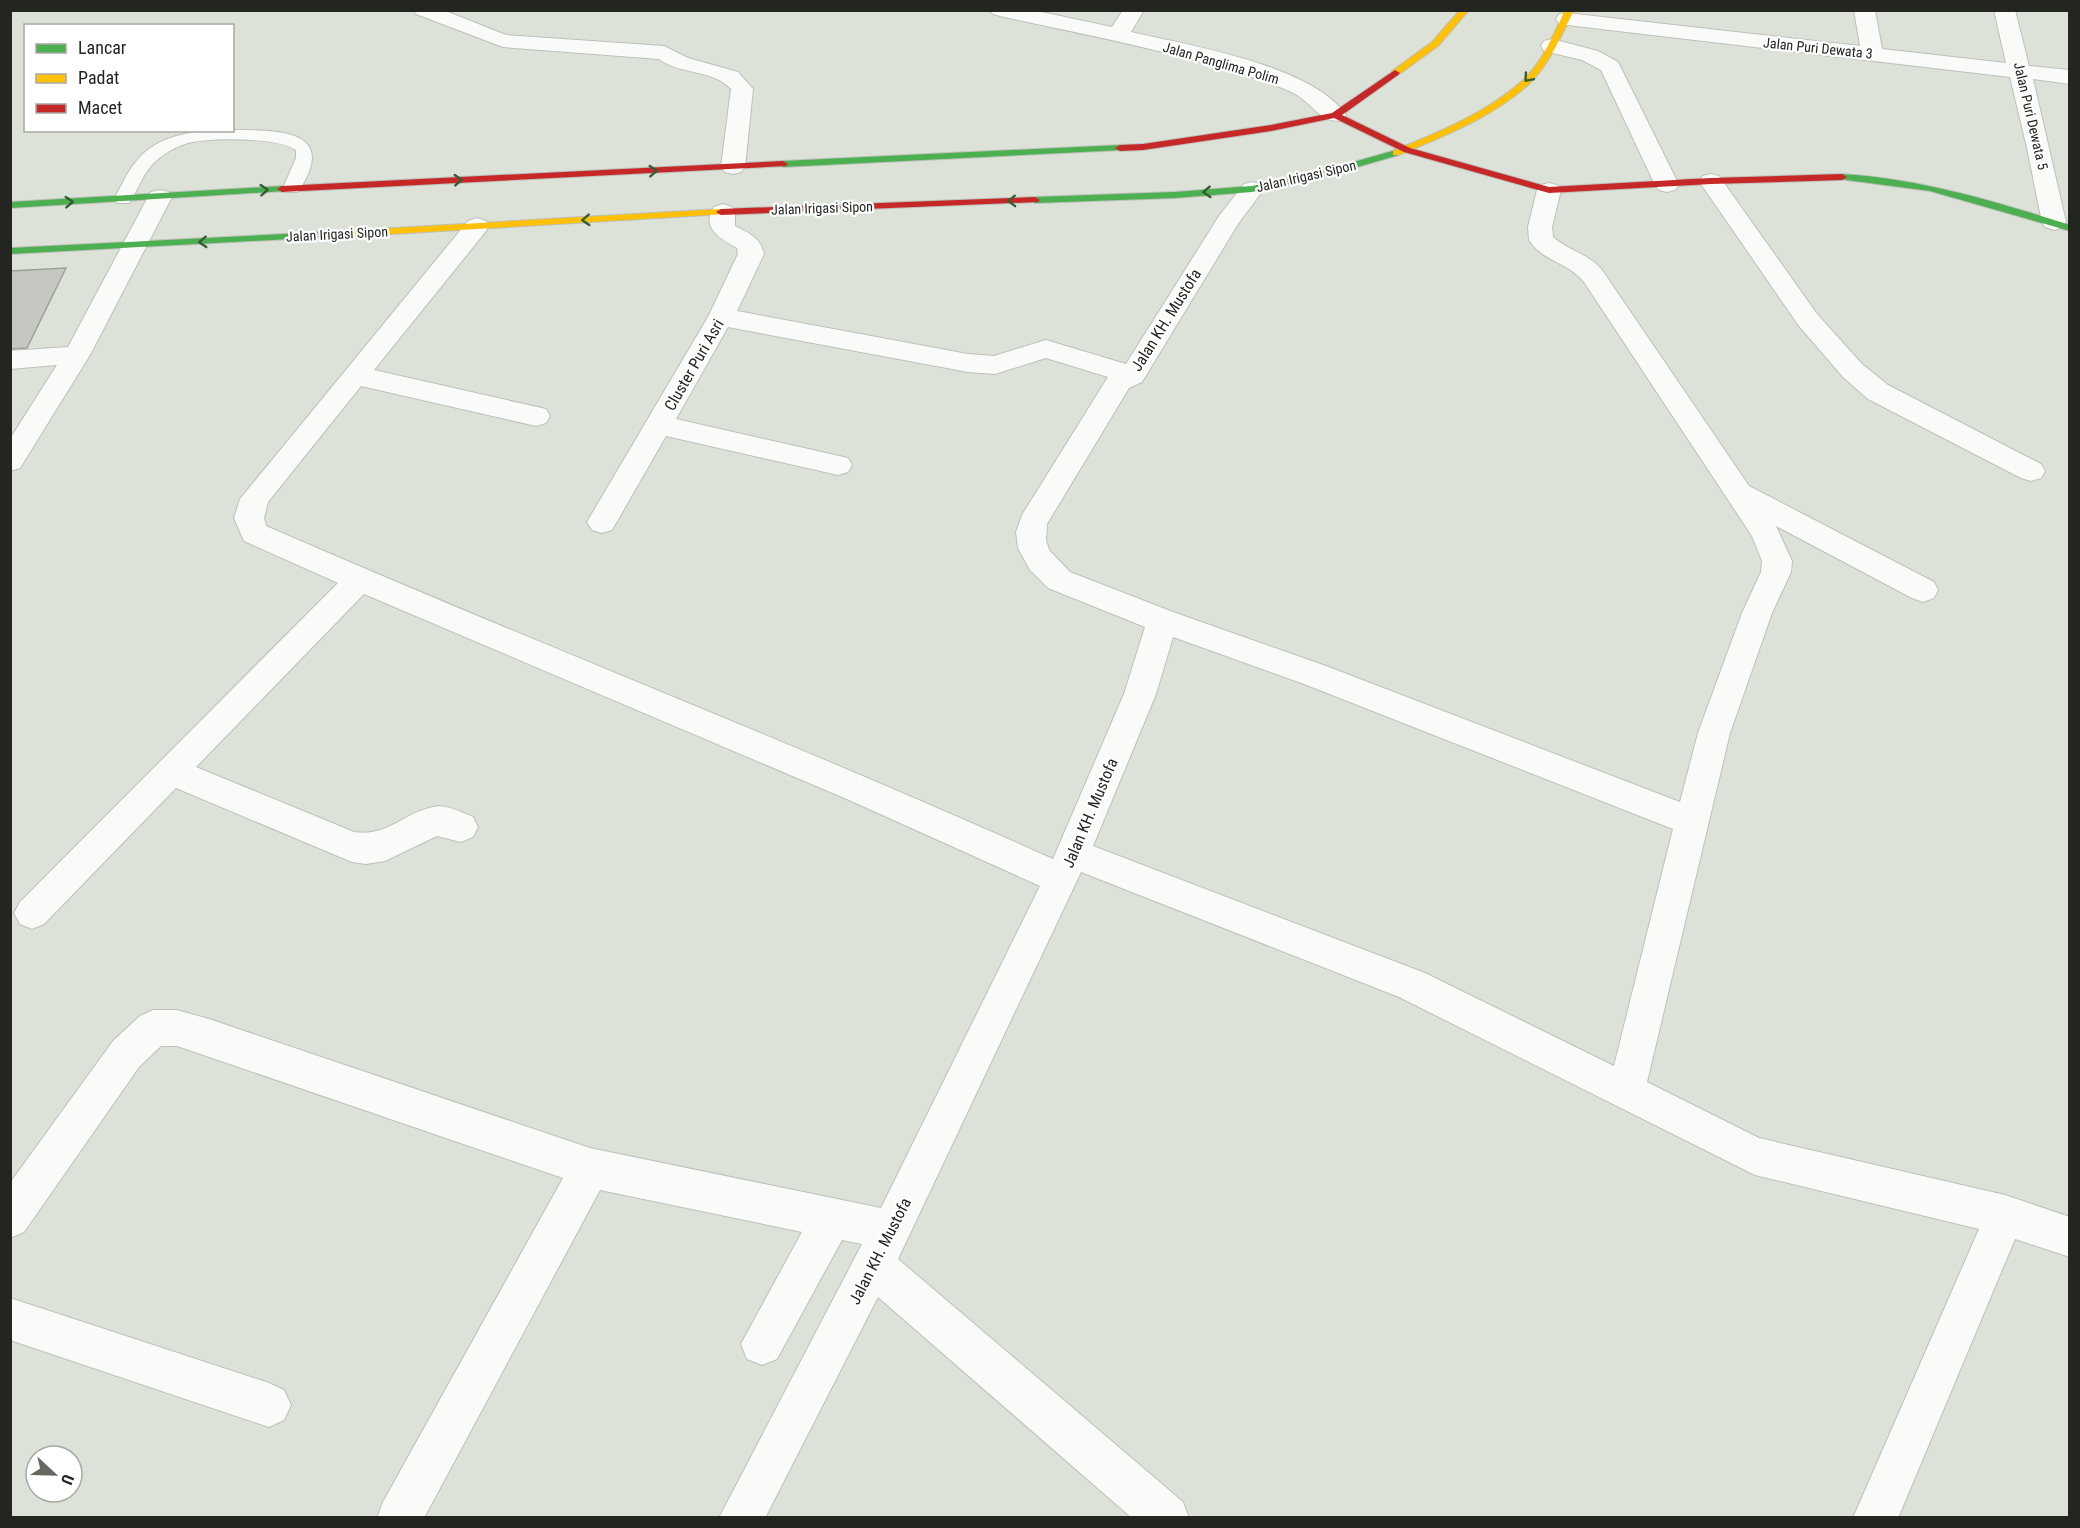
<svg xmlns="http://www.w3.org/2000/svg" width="2080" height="1528" font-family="'Roboto Condensed',sans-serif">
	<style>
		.building { fill: #c5c8c0; stroke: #9d9f98; stroke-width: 1.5 }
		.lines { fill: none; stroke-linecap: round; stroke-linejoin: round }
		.lane-casing { stroke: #bcc0ba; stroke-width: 2 }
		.street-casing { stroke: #bcc0ba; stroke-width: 2 }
		.fast-casing { stroke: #bcc0ba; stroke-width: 2 }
		.slow-casing { stroke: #bcc0ba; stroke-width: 2 }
		.jam-casing { stroke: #bcc0ba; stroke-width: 2 }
		.lane { fill: #fafbf9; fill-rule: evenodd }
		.street { fill: #fafbf9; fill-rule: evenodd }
		.fast { fill: #4caf50; fill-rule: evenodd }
		.slow { fill: #ffc107; fill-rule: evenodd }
		.jam { fill: #c62828; fill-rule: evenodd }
		.oneway { stroke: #335d33 }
		.labels { text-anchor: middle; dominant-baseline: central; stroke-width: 4.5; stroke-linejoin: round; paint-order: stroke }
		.far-street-label { font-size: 14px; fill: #22261f; stroke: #fff }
		.street-label { font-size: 16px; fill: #22261f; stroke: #fff }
	</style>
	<rect width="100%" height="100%" fill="#dde2d9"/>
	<path class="building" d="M66,268L27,348L10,349V271Z"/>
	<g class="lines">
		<defs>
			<path id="lane" d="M232,130C278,130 340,129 298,192H286L283,188L296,158V150C278,137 207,137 185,144C176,147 165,153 157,160C143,171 139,189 129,203H117L114,199C121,187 126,174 135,163C158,132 198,131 232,130Z"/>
			<path id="street" d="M413,10H443L506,35L664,46L688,58L738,72L753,89L745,167L741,172L733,174L725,172L721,167L731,89C713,69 680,75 659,59L503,47L416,14Z
				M990,10H1032L1112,27L1123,10H1144L1131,32C1188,45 1312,65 1346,115L1343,120C1323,125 1313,105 1297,95C1290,91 1280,87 1272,84C1184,53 1091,36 1000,16L993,14Z
				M1854,10H1875L1882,49L2006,63L1994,10H2015L2029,66L2070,70V84L2033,79L2066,222L2063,227L2054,230L2045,227L2042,222L2027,148L2010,77L1567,25L1559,24L1556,19L1559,14L1567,13L1860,46Z
				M1552,39L1598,51L1618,62L1679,185L1675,190L1667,192L1659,190L1655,185L1601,70L1582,60L1544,51L1541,46L1544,41Z
				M1711,174L1719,176L1817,314L1862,364L1888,385L2041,464L2045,471L2041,478L2031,481L2021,478L1868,399L1843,377L1799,326L1699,181L1703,176Z
				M1252,182L1260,184L1264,189L1238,224L1142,382L1129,388L1047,524L1046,540L1049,550L1070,572L1173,612L1326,666L1680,802L1698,733L1742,613L1761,572L1762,561L1752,536L1584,282C1568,262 1543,262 1529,240L1528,227L1537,190L1541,185L1549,183L1557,185L1561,190L1552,227L1553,237C1569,251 1589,254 1602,270L1749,486L1934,582L1938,590L1934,598L1923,602L1912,598L1776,526L1792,561L1791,572L1772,613L1730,733L1647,1082L1759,1138L2005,1195L2070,1217V1257L2015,1239L1898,1518H1853L1979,1229L1755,1175L1399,997L1081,872L898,1259L1183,1502L1189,1518H1132L878,1297L765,1518H719L862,1244L842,1240L777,1359L762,1365L747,1359L741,1344L802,1232L600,1190L424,1518H377L383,1502L563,1178L177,1046H161L139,1067L24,1232L10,1238V1183L113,1041L140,1016L153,1010H177L209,1019L590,1148L881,1208L1040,886L849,800L364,594L196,767L354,832C388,837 403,813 433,807C446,804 461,812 473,817L478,827L473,837L461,842L437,836L385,861L366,864L352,862L176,788L44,924L32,929L20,924L14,913L20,902L338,583L244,541L234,518L240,499L468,221L477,218L486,221L489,226L486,231L374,370L546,409L550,416L546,423L536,426L361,386L268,502L264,518L266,526C527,640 793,742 1053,859L1124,694L1145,627L1048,588L1030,570L1018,548L1016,532L1022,515L1108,377L1046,358L995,374L968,372L728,327L676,419L848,458L852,465L848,472L838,475L666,436L612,530L602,533L592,530L587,522L708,317L738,254L737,248C721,239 700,228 714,207L723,204L732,207L735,212V226C750,234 760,237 764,254L737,311L968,354L994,356L1046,340L1126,364L1219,216L1244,184ZM1173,637L1304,684L1673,829L1614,1066L1425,973L1093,846L1156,694Z
				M160,190L169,192L172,197L90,355L20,468L10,471V439L57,365L10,369V351L68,347L148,197L151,192Z
				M10,1298L269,1383L284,1390L291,1405L284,1420L269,1427L10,1340Z"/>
			<path id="fast" d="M1120,145L1125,148L1123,150L783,167L778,164L783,161Z
				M1396,150L1399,151V155L1319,178L1252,192L1175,198L1035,203L1030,200L1035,197L1175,192L1252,186L1315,173Z
				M1842,174C1921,179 1994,201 2070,225V231L1930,191L1839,179V175Z
				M282,186L285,187V191L10,208V202Z
				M342,231L347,234L346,236L10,254V248Z"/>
			<path id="slow" d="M1460,10H1469L1438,46L1398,75H1392V71L1432,42Z
				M1565,10H1574C1562,34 1548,67 1528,85C1491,118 1444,136 1399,155H1393V151C1438,132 1485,114 1522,81C1542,63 1554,34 1565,10Z
				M721,209L725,210V214L342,237L337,234L342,231Z"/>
			<path id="jam" d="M1395,70L1400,73L1398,75L1342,115L1410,148L1549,187L1711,178L1842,174L1847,177L1842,180L1711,184L1549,193L1404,152L1334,118L1271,131L1143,150L1120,151L1115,148L1120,145L1143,144L1271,125L1332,113Z
				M783,161L788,164L786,166L282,192L277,189L282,186Z
				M1035,197L1040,200L1038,202L721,215L716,212L721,209Z"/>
		</defs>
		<use href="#lane" class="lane-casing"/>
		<use href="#street" class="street-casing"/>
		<use href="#fast" class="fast-casing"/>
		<use href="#slow" class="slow-casing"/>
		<use href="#jam" class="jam-casing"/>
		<use href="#lane" class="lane"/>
		<use href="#street" class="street"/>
		<use href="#fast" class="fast"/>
		<use href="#slow" class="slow"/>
		<use href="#jam" class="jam"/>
	</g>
	<defs><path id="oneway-chevron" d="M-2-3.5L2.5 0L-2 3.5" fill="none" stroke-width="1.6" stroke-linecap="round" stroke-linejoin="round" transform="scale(1.5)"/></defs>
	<g class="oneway">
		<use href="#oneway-chevron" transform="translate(1528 78) rotate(130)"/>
		<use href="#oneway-chevron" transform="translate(653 171) rotate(-3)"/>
		<use href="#oneway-chevron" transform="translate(458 180) rotate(-3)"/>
		<use href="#oneway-chevron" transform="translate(264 190) rotate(-4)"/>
		<use href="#oneway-chevron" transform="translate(1207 192) rotate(176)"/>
		<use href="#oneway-chevron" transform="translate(1012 201) rotate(178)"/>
		<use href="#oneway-chevron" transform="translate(69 202) rotate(-3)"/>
		<use href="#oneway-chevron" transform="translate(586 220) rotate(177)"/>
		<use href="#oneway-chevron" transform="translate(203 242) rotate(177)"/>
	</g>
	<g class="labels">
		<g class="far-street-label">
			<text transform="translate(1818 48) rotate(6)">Jalan Puri Dewata 3</text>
			<text transform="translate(1221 63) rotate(16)">Jalan Panglima Polim</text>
			<text transform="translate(2031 116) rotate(77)">Jalan Puri Dewata 5</text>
			<text transform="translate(1306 176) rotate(-13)">Jalan Irigasi Sipon</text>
			<text transform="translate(822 208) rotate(-2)">Jalan Irigasi Sipon</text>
			<text transform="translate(337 234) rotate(-3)">Jalan Irigasi Sipon</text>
		</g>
		<g class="street-label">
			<text transform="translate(1166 320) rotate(-58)">Jalan KH. Mustofa</text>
			<text transform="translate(694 365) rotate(-60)">Cluster Puri Asri</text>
			<text transform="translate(1090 813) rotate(-67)">Jalan KH. Mustofa</text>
			<text transform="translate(880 1251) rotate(-63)">Jalan KH. Mustofa</text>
		</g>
	</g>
	<rect width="2080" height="1528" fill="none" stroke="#22261f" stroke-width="24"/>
	<rect x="24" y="24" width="210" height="108" fill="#ffffff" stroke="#a7a8a5" stroke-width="1.5"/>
	<rect x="36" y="44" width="30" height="9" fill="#4caf50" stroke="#a7a8a5" stroke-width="1.5"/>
	<text x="78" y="54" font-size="18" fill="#22261f">Lancar</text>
	<rect x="36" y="74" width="30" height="9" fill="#ffc107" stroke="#a7a8a5" stroke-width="1.5"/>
	<text x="78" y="84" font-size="18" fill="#22261f">Padat</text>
	<rect x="36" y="104" width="30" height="9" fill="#c62828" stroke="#a7a8a5" stroke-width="1.5"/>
	<text x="78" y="114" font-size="18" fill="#22261f">Macet</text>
	<g transform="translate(54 1474) rotate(112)"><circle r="28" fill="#ffffff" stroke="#a7a8a5" stroke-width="1.5"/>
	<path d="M0-4.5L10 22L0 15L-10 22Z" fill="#636860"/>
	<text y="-9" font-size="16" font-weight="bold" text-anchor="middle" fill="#22261f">U</text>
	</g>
</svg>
